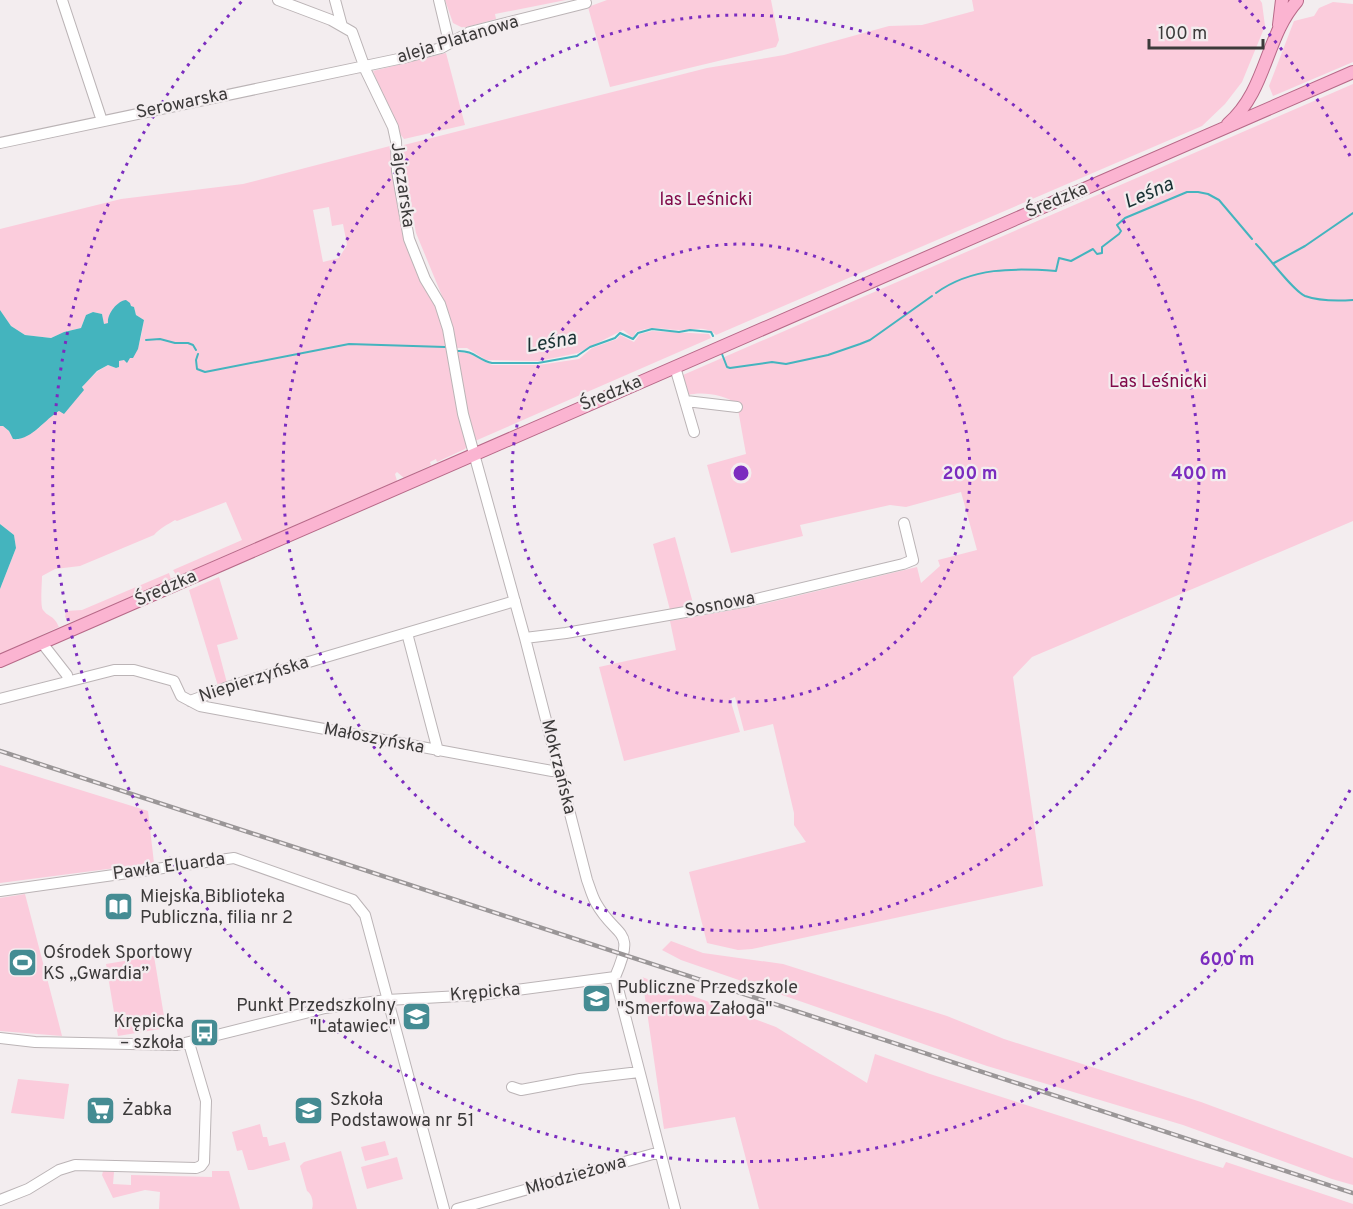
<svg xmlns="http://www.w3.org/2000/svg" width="1353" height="1209" font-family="Overpass,sans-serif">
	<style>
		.green { fill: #fbccdc; fill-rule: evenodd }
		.water { fill: #44b4be }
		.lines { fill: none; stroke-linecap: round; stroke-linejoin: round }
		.stream { stroke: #44b4be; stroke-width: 2 }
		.minor-casing { stroke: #bbb4b6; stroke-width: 12 }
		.major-casing { stroke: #b76988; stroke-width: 14 }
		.minor { stroke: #fff; stroke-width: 10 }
		.major { stroke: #fbb4d1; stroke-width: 12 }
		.rail-casing { stroke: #9a9697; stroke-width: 4.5 }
		.rail { stroke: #f3edef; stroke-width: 2; stroke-dasharray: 7; stroke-linecap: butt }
		.ring { fill: none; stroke: #7b2cbf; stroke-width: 3; stroke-dasharray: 3 6 }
		.labels { text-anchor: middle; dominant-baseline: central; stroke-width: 4.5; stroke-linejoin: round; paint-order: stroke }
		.street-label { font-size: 18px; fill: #3c3a3a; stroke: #f3edef }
		.park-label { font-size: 18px; fill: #810a4a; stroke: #f3edef }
		.poi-label { font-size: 18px; fill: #3c3a3a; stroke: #f3edef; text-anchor: start }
		.water-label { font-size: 20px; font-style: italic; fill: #183133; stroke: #f3edef }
		.centre { fill: #7b2cbf; stroke: #f3edef; stroke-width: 3 }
		.ring-label { font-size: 18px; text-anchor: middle; font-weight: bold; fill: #7b2cbf; stroke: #f3edef; stroke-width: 4.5; stroke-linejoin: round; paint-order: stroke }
	</style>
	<rect width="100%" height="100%" fill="#f3edef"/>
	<path class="green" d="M445,0H566L495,14L496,19L463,28L453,23Z
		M607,0H771L779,40L776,47L610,87L588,7Z
		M972,0H1260L1262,3L1265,26L1242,82L1225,104L1202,126L716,335C706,325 693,330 680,330C664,330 652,325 636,332L633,338L623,330L578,353L539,361L486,360L467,348H456L447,308L416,233L401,154L404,145L707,68L784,55L889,26L922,25L974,11Z
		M1333,2L1353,4V62L1273,96L1269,86L1294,21L1314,16L1319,8Z
		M446,53L465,125L404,139L397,130L373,71Z
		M1353,84V521L1032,657L1013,677L1043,886L752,949L738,950L707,943L689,872L806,842L794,825V813L773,724L744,731L735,697L730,699L740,732L624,761L599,667L676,650L670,621L750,607L917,567L921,583L940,566L938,560L977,550L961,492L906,507L890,505L800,525L803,536L731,553L707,465L746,454L737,404C725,395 703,391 688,395L683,375Z
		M390,146L395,158L396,194L439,306L467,446L465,449L437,462L436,459L430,462L431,465L404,478L397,472L395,474L397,481L183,574L177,576L173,570L242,540L226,502L177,521L175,520C167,525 160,528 154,535L80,566L55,569L42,576C42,583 40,606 43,610C49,618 53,614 59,627L0,654V589L16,548L14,535L0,524V426H3L9,431L11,436L17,440L38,429L51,415L70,406L81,392L84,384L98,371L108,365L116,368L119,367V361C141,356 140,339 144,320L136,315L134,307C114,304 115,305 108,323L104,325L102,314L93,312L86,315L81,328L64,332L51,338L25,335L11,326L0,310V229L121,199L243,184ZM329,207L332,226L343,224L347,245L339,258L323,262L313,210Z
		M652,331L709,334L711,338L475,441L464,400L457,352L468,353L492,365H539L579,359L592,348L617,339L620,335L634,342L640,334Z
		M675,537L694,607L670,610L653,544Z
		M169,573L171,579L83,618L70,622L65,617L66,611L82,610Z
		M219,577L238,639L217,645L227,683L218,686L189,590Z
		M0,765L148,811L154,863L0,883Z
		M25,894L60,1028L62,1036L0,1031V898Z
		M671,941L703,953L783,964L947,1016L1004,1039L1201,1102L1353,1158V1185L1332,1179L1183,1125L987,1066L681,960L662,950Z
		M154,956L166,1028L118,1036L106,964Z
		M642,977L776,1027L867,1083L875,1054L930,1074L1197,1160L1223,1168L1226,1162L1335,1198L1353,1204V1209H759L735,1117L664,1129Z
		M18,1079L69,1084L64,1119L11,1113Z
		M260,1124L263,1137H267L269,1146L285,1142L290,1160L253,1170H248L242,1150L237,1151L232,1132Z
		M385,1141L389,1155L365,1161L361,1147Z
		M341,1151L357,1209H312C314,1203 312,1194 307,1191L300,1166L304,1162Z
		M397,1157L403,1179L367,1189L361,1167Z
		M104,1168L119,1170V1172H114L113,1184L131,1185V1175L212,1177V1171H229L240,1209H159L160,1192L145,1190L113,1198L102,1175Z"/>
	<path class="water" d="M126,300L130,303L131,306L134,307L136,315L144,320L138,349L133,358H130L127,363L124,360L119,361V367L116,368L108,365L97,371L82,387L84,390L64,414L59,411C45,419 31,441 13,439L9,431L3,426H0V310L11,326L25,335L51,338L64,332L81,328L86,315L93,312L102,314L104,324L108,323C107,314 117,301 126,300Z
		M0,524L14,535L16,548L0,589Z"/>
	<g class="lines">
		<path class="stream" d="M1256,244C1267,255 1293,291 1305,296C1319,301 1338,301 1353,300
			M1274,263L1305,246L1353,213
			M936,293C972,267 1014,268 1056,271L1059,258L1071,261L1093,249L1097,254L1102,253V247L1119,234L1121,231L1117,225L1125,218L1187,192H1198L1208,194L1219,200L1252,239
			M146,340L160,339L175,343H188L193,345L196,350
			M457,351C474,350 478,360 492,363H538L577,356L590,347L615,338L620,333L633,339L638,333L652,329L679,332L690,330L711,332L713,336
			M198,354L196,360L197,369L205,372L349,344L445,347
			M722,354L727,367L730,368L772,362L786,364L828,355L860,344L870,340L932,296"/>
		<defs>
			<path id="minor" d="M62,0L102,121
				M278,0L331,20L352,32L366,71L393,127L396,141L397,171L409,239L425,279L440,304L448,329L463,414L525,638L587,880C590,888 592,896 596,903C616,939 637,927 615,977L675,1209
				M335,0L342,26
				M439,0L449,42
				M0,143L403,58L441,48L470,32L586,3
				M675,367L694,432
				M686,401L737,407
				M407,633L438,751
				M525,638L566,633L748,601L903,564L913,560L904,523
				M42,643L67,675L68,681
				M0,699L114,670H134L174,681L181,696L200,706L552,771L559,770
				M190,701L225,688L302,664L515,601
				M0,891L234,858L353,900L365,915L444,1209
				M0,1038L35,1042L177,1045L325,1008L387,1000L479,995L615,977
				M512,1087L521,1090L580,1079L639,1072
				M0,1200L28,1189L59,1170L75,1165L196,1168L201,1166L204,1162L206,1101L189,1043
				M457,1209L660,1152"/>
			<path id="major" d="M1279,25L1282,0
				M1228,124C1267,90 1265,37 1297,1
				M0,661L1353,72"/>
		</defs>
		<use href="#minor" class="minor-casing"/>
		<use href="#major" class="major-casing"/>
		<use href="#minor" class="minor"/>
		<use href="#major" class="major"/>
		<defs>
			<path id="rail" d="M0,751L1353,1193"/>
		</defs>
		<use href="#rail" class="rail-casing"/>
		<use href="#rail" class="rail"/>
	</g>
	<g class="ring">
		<circle cx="741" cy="473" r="229"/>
		<circle cx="741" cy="473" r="458"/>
		<path d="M1350 790A687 687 0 1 1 243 0M1239 0A687 687 0 0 1 1350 156"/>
	</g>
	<defs>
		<symbol id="library-square" viewBox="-11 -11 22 22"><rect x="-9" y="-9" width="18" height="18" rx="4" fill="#458c93" stroke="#f3edef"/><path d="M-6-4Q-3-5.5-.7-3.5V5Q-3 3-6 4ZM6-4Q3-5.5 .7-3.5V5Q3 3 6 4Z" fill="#fff"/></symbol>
		<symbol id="stadium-square" viewBox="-11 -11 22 22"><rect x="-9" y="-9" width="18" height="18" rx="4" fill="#458c93" stroke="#f3edef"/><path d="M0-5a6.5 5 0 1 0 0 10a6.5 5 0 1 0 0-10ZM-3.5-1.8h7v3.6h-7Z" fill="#fff"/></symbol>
		<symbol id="school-square" viewBox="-11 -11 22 22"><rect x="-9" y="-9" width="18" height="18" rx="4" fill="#458c93" stroke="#f3edef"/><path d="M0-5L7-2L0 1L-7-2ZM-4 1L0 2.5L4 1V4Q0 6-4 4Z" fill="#fff"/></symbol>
		<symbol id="bus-square" viewBox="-11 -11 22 22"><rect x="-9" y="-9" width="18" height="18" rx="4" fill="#458c93" stroke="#f3edef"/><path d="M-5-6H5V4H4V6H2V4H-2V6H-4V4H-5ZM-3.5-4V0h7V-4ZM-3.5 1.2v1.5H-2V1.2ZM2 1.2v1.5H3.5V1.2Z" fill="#fff"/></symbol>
		<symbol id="supermarket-square" viewBox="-11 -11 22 22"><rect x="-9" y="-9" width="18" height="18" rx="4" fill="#458c93" stroke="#f3edef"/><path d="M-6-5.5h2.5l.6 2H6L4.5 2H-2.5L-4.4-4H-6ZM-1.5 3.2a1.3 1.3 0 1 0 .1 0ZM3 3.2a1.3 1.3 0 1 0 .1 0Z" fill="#fff"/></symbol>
	</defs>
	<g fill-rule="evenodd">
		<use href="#library-square" x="102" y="890" width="33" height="33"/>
		<use href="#stadium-square" x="6" y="946" width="33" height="33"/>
		<use href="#school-square" x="580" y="982" width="33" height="33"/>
		<use href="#school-square" x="400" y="1000" width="33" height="33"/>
		<use href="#bus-square" x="188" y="1016" width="33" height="33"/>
		<use href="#supermarket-square" x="84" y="1094" width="33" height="33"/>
		<use href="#school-square" x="292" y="1094" width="33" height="33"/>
	</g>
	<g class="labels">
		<g class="street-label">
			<text transform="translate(458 40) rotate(-17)">aleja Platanowa</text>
			<text transform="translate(182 104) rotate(-12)">Serowarska</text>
			<text transform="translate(402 185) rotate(82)">Jajczarska</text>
			<text transform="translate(1057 201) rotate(-23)">Średzka</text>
			<text transform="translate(611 394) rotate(-23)">Średzka</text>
			<text transform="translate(166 589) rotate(-24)">Średzka</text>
			<text transform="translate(720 605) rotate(-11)">Sosnowa</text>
			<text transform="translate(254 680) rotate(-18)">Niepierzyńska</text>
			<text transform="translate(374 739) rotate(11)">Małoszyńska</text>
			<text transform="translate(558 767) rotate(76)">Mokrzańska</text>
			<text transform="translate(169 867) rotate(-8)">Pawła Eluarda</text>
			<text transform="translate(485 993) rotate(-5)">Krępicka</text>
			<text transform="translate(576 1176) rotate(-16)">Młodzieżowa</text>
		</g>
		<g class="park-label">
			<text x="706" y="200">las Leśnicki</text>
			<text x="1158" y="382">Las Leśnicki</text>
		</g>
		<g class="poi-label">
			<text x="140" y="897">Miejska Biblioteka<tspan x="140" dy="21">Publiczna, filia nr 2</tspan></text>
			<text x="43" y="953">Ośrodek Sportowy<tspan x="43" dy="21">KS „Gwardia”</tspan></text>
			<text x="617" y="988">Publiczne Przedszkole<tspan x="617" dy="21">"Smerfowa Załoga"</tspan></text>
			<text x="396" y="1006" text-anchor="end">Punkt Przedszkolny<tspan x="396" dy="21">"Latawiec"</tspan></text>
			<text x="184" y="1022" text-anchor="end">Krępicka<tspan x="184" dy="21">– szkoła</tspan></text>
			<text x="330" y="1100">Szkoła<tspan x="330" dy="21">Podstawowa nr 51</tspan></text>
			<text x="122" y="1110">Żabka</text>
		</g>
		<g class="water-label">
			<text transform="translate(1149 194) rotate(-23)">Leśna</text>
			<text transform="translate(551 343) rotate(-10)">Leśna</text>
		</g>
	</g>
	<circle cx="741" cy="473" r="9" class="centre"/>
	<g class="ring-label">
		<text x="970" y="479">200 m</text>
		<text x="1199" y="479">400 m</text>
		<text x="1227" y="965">600 m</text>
	</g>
	<path d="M1149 39v9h114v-9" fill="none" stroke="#3c3a3a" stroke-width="3"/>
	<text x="1158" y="39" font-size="18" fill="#3c3a3a" stroke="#f3edef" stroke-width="4.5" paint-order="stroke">100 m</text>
</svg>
